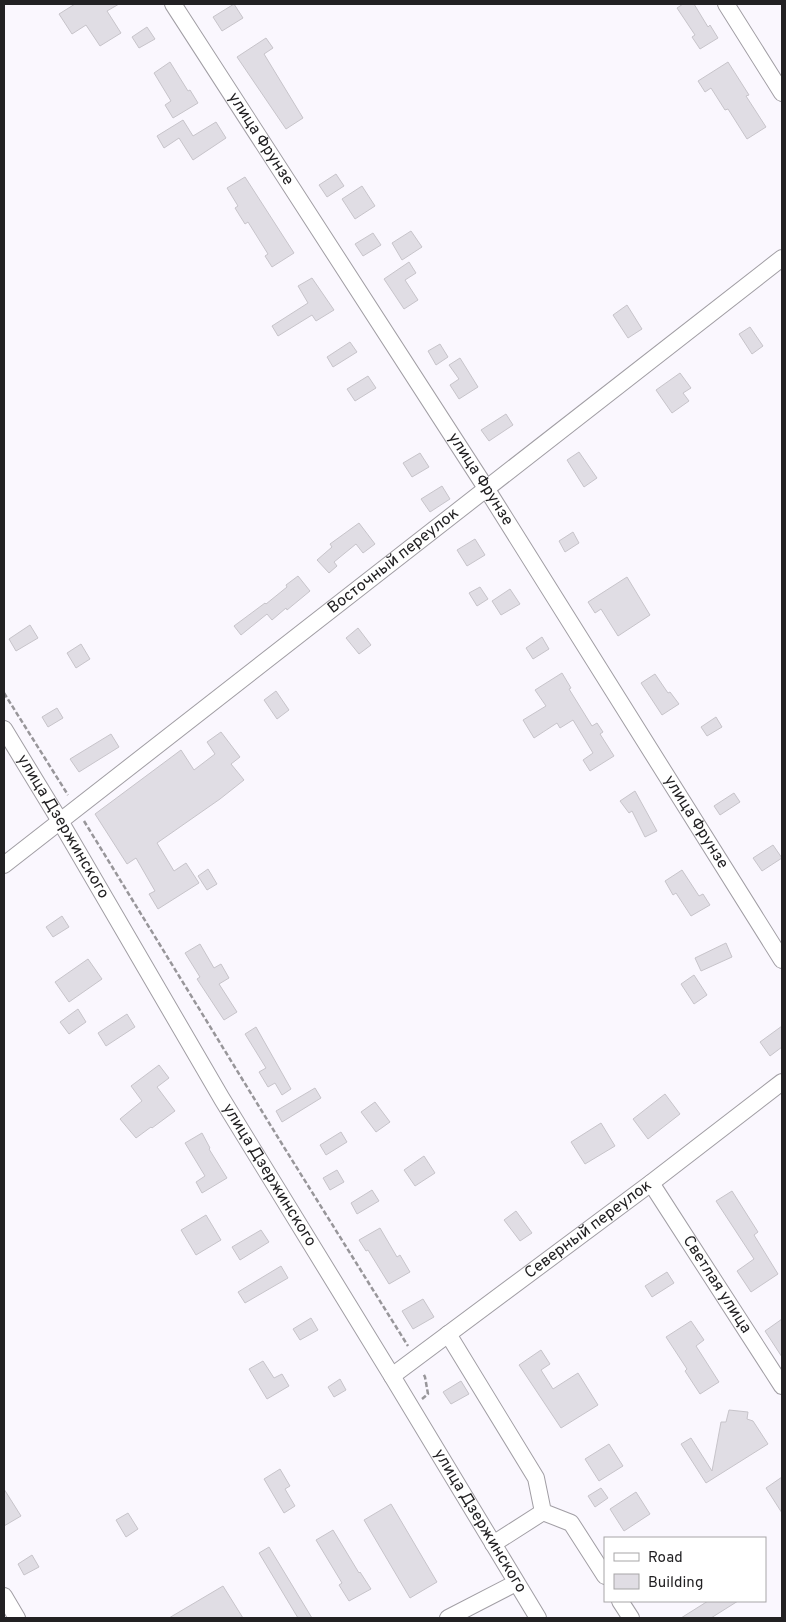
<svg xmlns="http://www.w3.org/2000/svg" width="786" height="1622" font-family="Overpass,sans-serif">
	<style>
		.building { fill: #e0dde4; stroke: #c7c4ca }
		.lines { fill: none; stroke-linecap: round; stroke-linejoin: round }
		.minor-casing { stroke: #a19ea4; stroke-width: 18 }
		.path { stroke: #98969a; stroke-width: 2.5; stroke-dasharray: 5 2.5; stroke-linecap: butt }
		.minor { stroke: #fff; stroke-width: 16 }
		.labels { text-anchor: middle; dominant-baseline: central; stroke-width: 4; stroke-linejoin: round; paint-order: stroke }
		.street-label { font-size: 16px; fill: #222123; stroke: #fff }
	</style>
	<rect width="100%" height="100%" fill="#faf7fe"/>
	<path class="building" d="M75,4H119L107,11L121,33L100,46L86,25L72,34L59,14Z
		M234,4L243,18L222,31L213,17Z
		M683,4H694L708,27L710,25L718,38L700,49L692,37L695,35L677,8Z
		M147,27L155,39L139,48L132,37Z
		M266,38L273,48L264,54L303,118L286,129L237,57Z
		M170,62L188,91L190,90L198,103L173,118L165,105L171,101L154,73Z
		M728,62L749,95L746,96L766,127L747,139L728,109L725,110L711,88L705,92L698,81Z
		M183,120L193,136L216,122L226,138L193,160L179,138L164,148L157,136Z
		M336,174L344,186L327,197L319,185Z
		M245,177L294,253L272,267L265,256L268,254L248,222L245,224L235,208L238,206L227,188Z
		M362,186L375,206L355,219L342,199Z
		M411,231L422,247L402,260L392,243Z
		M373,233L381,245L363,256L355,244Z
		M409,262L416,273L405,280L418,300L404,309L384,279Z
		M312,278L334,310L316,321L312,315L278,336L272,326L308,303L298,286Z
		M627,305L642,329L628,338L613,315Z
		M750,327L763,346L752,354L739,334Z
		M350,342L357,352L333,367L327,357Z
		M440,344L448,357L436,365L428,351Z
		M460,358L478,387L459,399L450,385L459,379L449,365Z
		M680,373L691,388L683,393L689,401L672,413L656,390Z
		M368,376L376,388L355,401L347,389Z
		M506,414L513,425L489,441L481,430Z
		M579,452L597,478L584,487L567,460Z
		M420,453L429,467L412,477L403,463Z
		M442,486L450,499L430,512L421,499Z
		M359,523L375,544L363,553L356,544L334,562L337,566L329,573L317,560L332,547L330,544Z
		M573,532L579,543L565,552L559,541Z
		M475,539L485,555L467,566L457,550Z
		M298,576L310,591L287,610L286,608L272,620L267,614L241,635L234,626L265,603L266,604L287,587L286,585Z
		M627,577L650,615L618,636L601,609L595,613L588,602Z
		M480,587L488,599L477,606L469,593Z
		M510,589L520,604L501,615L492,601Z
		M30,625L38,638L16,651L9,639Z
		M358,628L371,645L359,654L346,638Z
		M542,637L549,649L533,659L526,648Z
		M81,644L90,659L76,668L67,653Z
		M562,673L571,688L569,689L592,726L597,723L603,732L600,734L614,756L590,771L583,760L593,753L573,720L560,728L557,723L534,738L523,720L546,706L535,690Z
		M655,674L668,693L670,692L679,704L662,715L641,683Z
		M276,691L289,710L277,719L264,700Z
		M57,708L63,718L48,727L42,717Z
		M716,717L722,727L707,736L701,727Z
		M221,732L240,757L231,764L244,780L220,799L157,843L174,871L186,863L199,883L158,909L149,894L155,891L136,858L127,864L95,814L181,750L194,770L215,754L207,742Z
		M111,734L119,747L79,772L70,759Z
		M635,791L657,831L645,837L632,811L629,813L620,801Z
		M734,793L740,802L720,815L714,806Z
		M773,845L782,858L762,871L753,858Z
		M208,869L217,884L207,890L198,876Z
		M682,870L699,896L703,894L710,905L691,916L676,893L673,895L665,881Z
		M62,916L69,927L53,937L46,927Z
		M726,943L732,957L701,971L695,958Z
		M200,944L214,968L221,964L229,978L219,984L237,1012L224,1020L197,979L200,977L185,953Z
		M88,959L102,979L69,1002L55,982Z
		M694,975L707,995L694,1004L681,984Z
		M78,1009L86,1022L69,1034L60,1022Z
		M127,1014L135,1027L106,1046L98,1033Z
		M782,1026V1047L770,1056L760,1042Z
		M256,1027L291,1089L282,1095L275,1083L268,1087L259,1072L266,1068L245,1034Z
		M159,1065L169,1078L157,1087L175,1111L152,1128L151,1127L136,1138L120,1119L142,1101L131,1086Z
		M315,1088L321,1098L282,1122L276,1111Z
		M665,1094L680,1114L648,1139L633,1119Z
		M375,1102L390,1122L376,1132L361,1112Z
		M601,1123L615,1146L585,1164L571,1142Z
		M341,1132L347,1142L326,1155L320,1145Z
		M202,1133L210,1148L209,1149L227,1178L202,1193L196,1182L205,1176L185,1143Z
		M424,1156L435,1173L415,1186L404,1170Z
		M337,1170L344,1182L330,1190L323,1178Z
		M372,1190L379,1201L357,1214L351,1203Z
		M732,1191L758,1232L754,1235L778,1274L751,1292L737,1271L754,1259L716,1201Z
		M516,1211L532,1233L520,1241L504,1220Z
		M206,1215L221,1240L196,1255L181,1230Z
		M380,1228L397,1257L400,1255L410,1272L389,1284L368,1250L366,1251L359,1240Z
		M261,1230L269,1242L240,1260L232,1247Z
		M281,1266L288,1278L245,1303L238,1292Z
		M667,1272L674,1283L652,1297L645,1286Z
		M423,1299L434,1317L413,1329L402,1311Z
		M311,1318L318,1330L300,1340L293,1329Z
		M782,1319V1357L765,1331Z
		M691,1321L704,1340L696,1346L719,1382L700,1394L685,1371L687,1369L666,1337Z
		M541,1350L550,1364L541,1370L553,1389L578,1373L598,1405L561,1428L519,1365Z
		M263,1361L274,1378L282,1374L289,1386L267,1399L249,1369Z
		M340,1379L346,1390L334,1397L328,1387Z
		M461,1381L469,1394L451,1404L443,1392Z
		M729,1410L748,1412L747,1419L753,1421L768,1444L706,1483L681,1444L691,1438L712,1471L721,1422H726Z
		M609,1444L623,1466L599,1481L585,1459Z
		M280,1469L290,1486L285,1489L295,1506L284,1513L264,1479Z
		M782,1477V1513L766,1488Z
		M601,1488L608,1498L595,1507L588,1496Z
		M4,1489L21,1516L4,1526Z
		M636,1492L650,1514L624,1531L610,1509Z
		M391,1504L437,1582L410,1598L364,1520Z
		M128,1513L138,1529L126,1537L116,1520Z
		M333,1530L359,1573L360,1572L371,1589L349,1601L339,1585L342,1583L316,1540Z
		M269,1547L312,1618H298L259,1553Z
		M32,1555L39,1567L24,1575L18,1564Z
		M223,1586L243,1618H169Z
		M708,1601H738L711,1618H681Z"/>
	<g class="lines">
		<defs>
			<g id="minor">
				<path id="s1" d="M173,4L486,488L782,960"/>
				<path d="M726,4L782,93"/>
				<path id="s2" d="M4,729L60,821L222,1099L392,1376L538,1618"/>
				<path id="s3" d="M4,865L782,258"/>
				<path id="s4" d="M651,1183L782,1386"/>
				<path d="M448,1334L536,1478L543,1512L571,1523L605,1576"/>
				<path id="s5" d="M392,1376L651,1183L782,1082"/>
				<path d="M493,1544L543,1512"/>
				<path d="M4,1596L17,1618"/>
				<path d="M620,1601L631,1618"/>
				<path d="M448,1618L516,1583"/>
			</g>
		</defs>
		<use href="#minor" class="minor-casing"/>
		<path class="path" d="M4,693L68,795
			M84,821L282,1144L408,1346
			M422,1399L428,1394L425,1377L423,1373"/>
		<use href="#minor" class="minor"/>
	</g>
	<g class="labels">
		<g class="street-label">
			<text stroke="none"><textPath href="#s1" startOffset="161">улица Фрунзе</textPath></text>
			<text stroke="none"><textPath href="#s1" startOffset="566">улица Фрунзе</textPath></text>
			<text stroke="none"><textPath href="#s3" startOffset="494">Восточный переулок</textPath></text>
			<text stroke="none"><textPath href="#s1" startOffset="971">улица Фрунзе</textPath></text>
			<text stroke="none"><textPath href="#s2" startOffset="114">улица Дзержинского</textPath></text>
			<text stroke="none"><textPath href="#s2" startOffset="519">улица Дзержинского</textPath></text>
			<text stroke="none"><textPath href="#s5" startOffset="245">Северный переулок</textPath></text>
			<text stroke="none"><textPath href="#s4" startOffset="121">Светлая улица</textPath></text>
			<text stroke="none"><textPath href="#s2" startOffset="924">улица Дзержинского</textPath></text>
		</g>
	</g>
	<rect width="786" height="1622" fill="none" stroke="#222123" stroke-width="10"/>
	<rect x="604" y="1537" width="162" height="65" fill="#ffffff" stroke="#a7a6a7"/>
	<rect x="614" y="1553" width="25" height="8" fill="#ffffff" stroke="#a7a6a7"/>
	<text x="648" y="1562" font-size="15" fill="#222123">Road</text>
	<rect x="614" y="1574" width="25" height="15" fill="#e0dde4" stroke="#a7a6a7"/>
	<text x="648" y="1587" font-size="15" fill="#222123">Building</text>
</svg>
